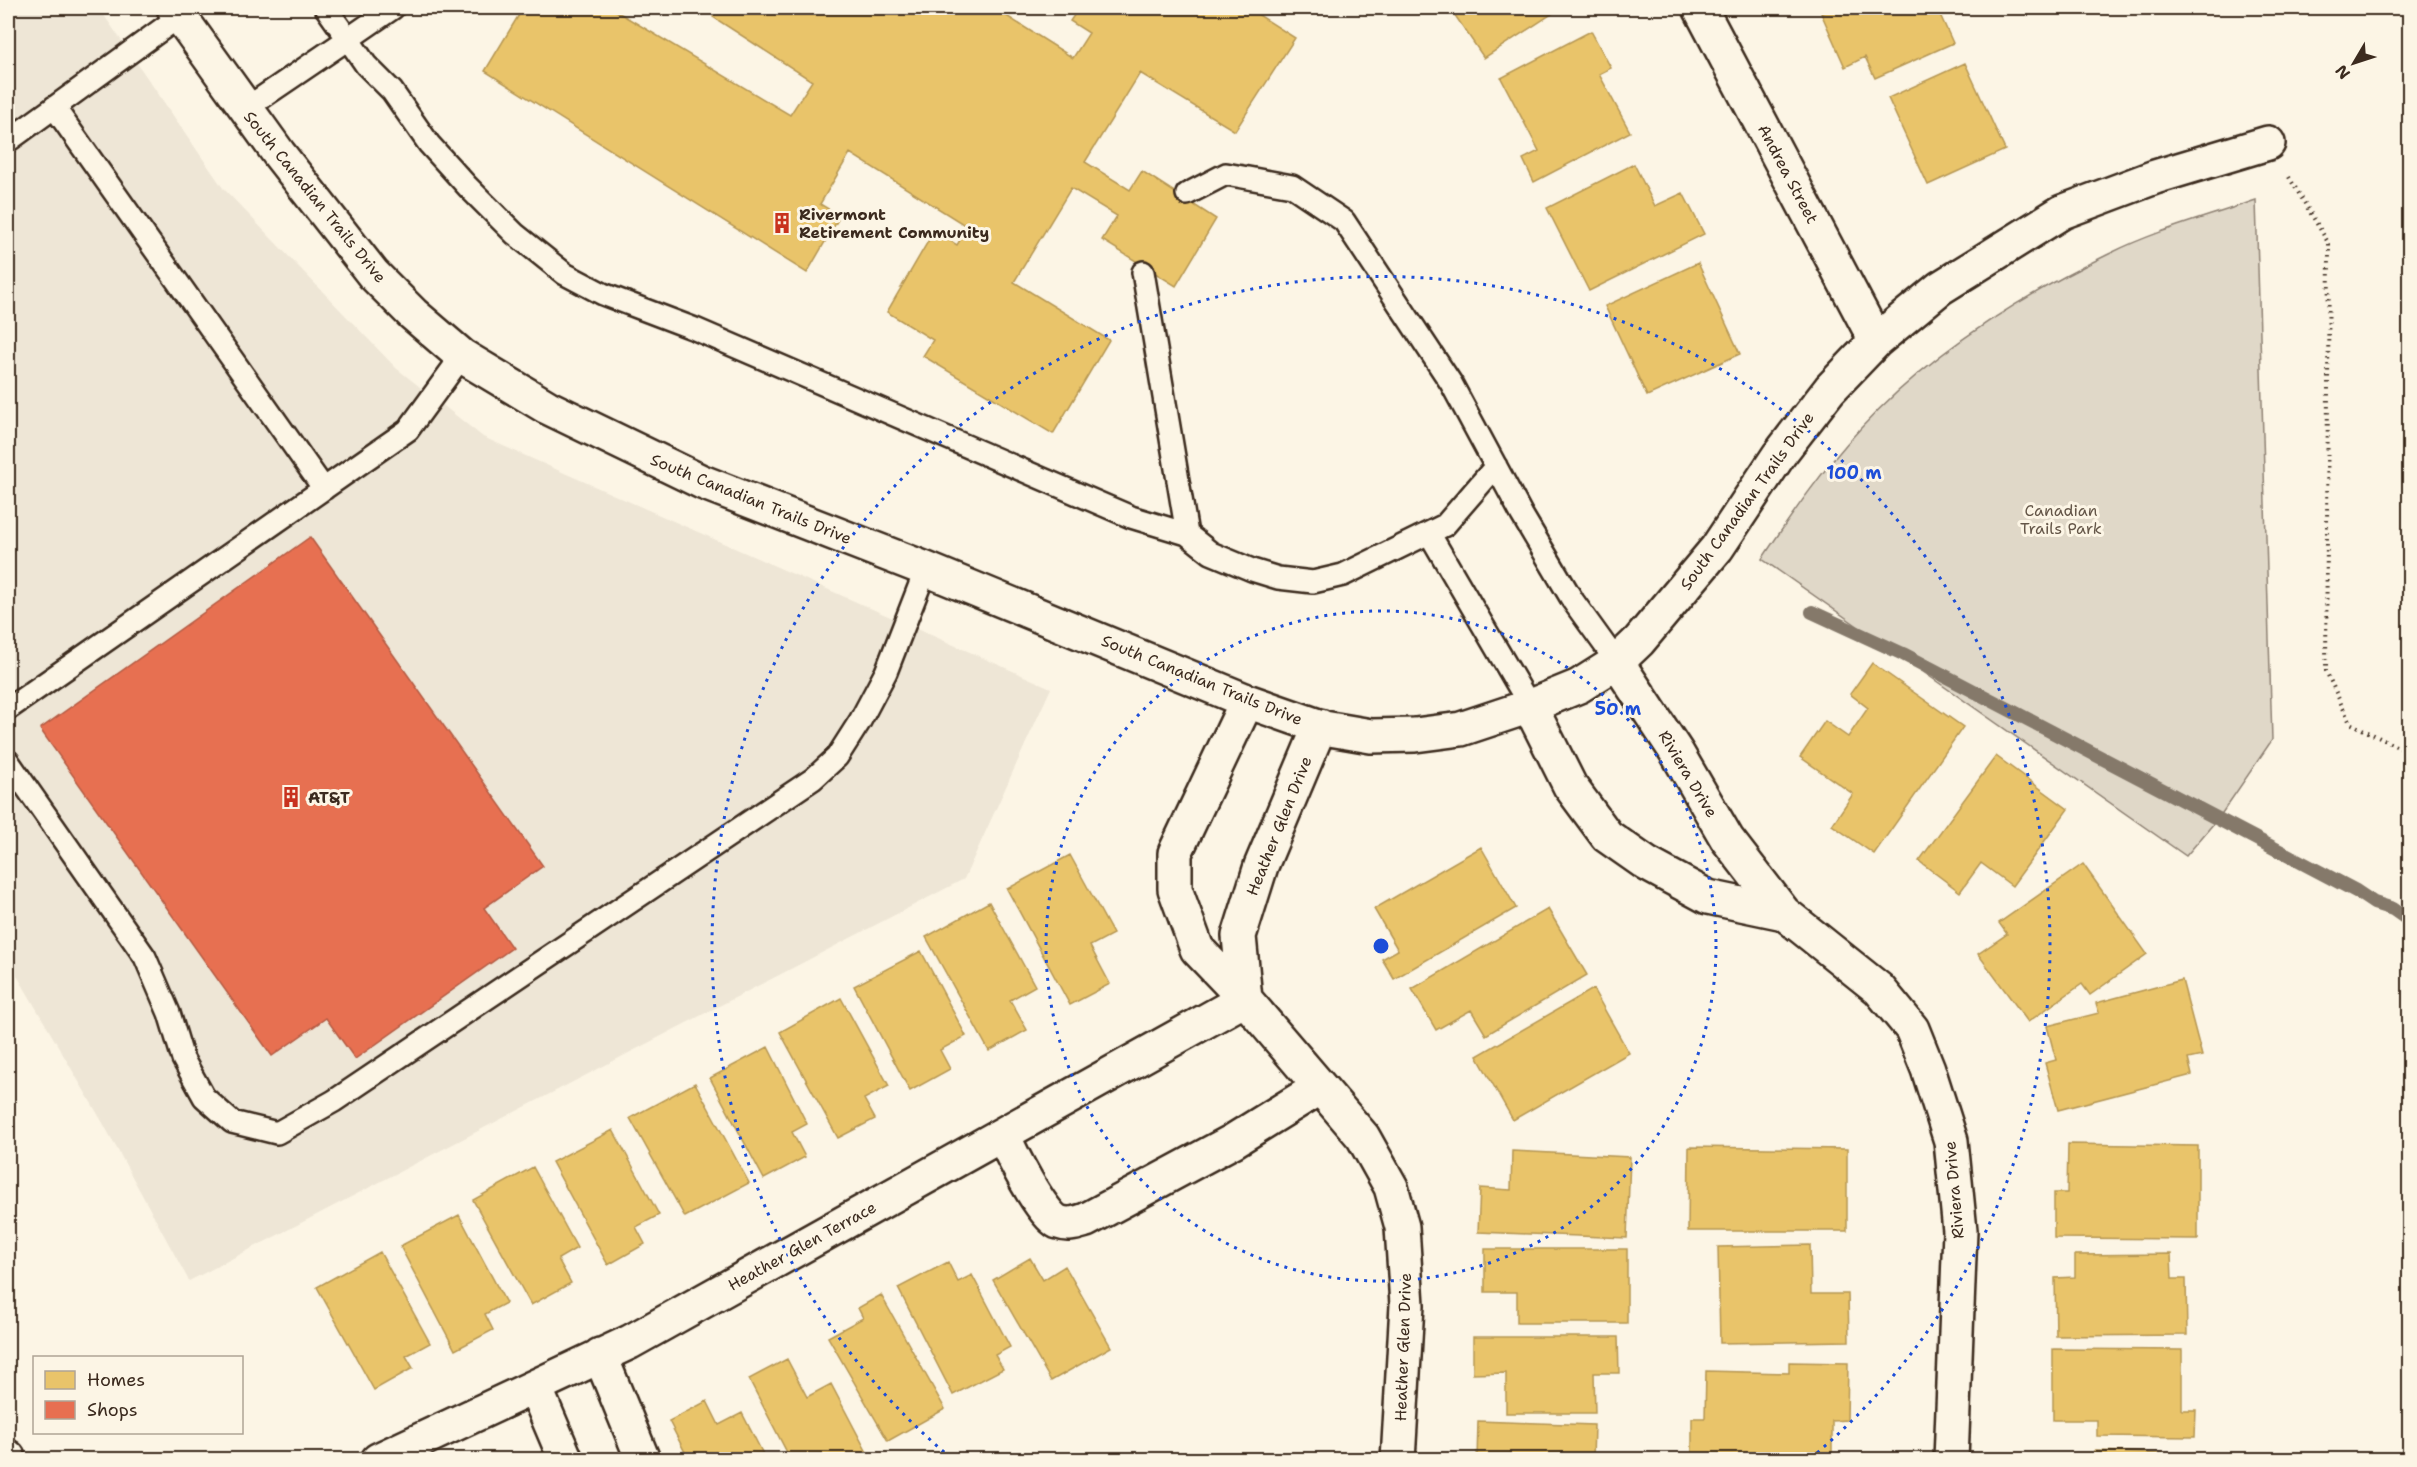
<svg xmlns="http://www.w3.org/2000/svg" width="2417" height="1467" font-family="'Shantell Sans',sans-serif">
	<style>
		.built { fill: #eee6d6 }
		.green { fill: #e0d8c8; stroke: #8e8173; stroke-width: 1.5 }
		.homes { fill: #e9c46a; stroke: #b59653; stroke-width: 1.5 }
		.shops { fill: #e76f51; stroke: #b35a42; stroke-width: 1.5 }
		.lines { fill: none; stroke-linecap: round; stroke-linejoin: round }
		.stream { stroke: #85796b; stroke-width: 14 }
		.lane-casing { stroke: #3b2a1e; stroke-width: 26 }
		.street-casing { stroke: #3b2a1e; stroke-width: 38 }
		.highway-casing { stroke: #3b2a1e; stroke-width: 38 }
		.path { stroke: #3b2a1e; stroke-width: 4; stroke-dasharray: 1.5 4.5; stroke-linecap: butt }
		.lane { stroke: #fcf5e5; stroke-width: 21 }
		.street { stroke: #fcf5e5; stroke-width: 33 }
		.highway { stroke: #fcf5e5; stroke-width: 33 }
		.ring { fill: none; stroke: #1d4ed8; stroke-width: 3; stroke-dasharray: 3 6 }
		.labels { text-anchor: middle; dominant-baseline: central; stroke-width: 6; stroke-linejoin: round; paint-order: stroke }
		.street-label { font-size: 16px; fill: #3b2a1e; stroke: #fcf5e5 }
		.poi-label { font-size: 16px; font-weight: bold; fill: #3b2a1e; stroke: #fcf5e5; text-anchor: start }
		.park-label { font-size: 16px; fill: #645648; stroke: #fcf5e5 }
		.centre { fill: #1d4ed8; stroke: #fcf5e5; stroke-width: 3 }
		.ring-label { font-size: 18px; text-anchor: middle; font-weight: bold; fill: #1d4ed8; stroke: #fcf5e5; stroke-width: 6; stroke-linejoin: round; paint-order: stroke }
	</style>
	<rect width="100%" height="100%" fill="#fcf5e5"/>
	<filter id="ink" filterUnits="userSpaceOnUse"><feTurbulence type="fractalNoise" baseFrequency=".0167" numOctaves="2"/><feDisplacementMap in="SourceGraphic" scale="12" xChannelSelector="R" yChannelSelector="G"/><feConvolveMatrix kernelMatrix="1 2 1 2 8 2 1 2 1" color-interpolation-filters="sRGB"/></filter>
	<g filter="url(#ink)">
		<path class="built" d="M8,8H99L223,188L396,368L483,437L1051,688L964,879L189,1281L103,1123L8,960Z"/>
		<path class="green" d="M2256,200L2272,740L2220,816L2186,856L1762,559C1792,514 1823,469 1860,429C1930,353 2019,297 2111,253C2157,230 2208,217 2256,200Z"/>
		<path class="homes" d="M523,8H611L790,115L812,81L713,17L718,8H994L1073,58L1089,33L1070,21L1079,8H1248L1295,38L1235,131L1140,73L1085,162L1130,190L1142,171L1216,219L1176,286L1102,240L1117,216L1071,188L1014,282L1109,340L1053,434L923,356L933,340L887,312L934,231L957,245L968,227L850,153L820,204L840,216L807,273L485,71Z
			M1450,8H1556L1558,10L1484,58Z
			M1834,8H1937L1953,43L1875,78L1865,57L1845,67L1821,13Z
			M1591,31L1611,68L1599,74L1630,132L1534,182L1523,159L1539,151L1501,78Z
			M1965,63L2005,150L1928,185L1888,98Z
			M1634,164L1655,206L1683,193L1704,234L1589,291L1547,208Z
			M1698,263L1740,354L1647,396L1605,306Z
			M1872,663L1963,727L1874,854L1832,825L1853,794L1800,757L1825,721L1848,737L1868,708L1850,694Z
			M1996,756L2068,809L2012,886L1981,863L1960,892L1919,861Z
			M1481,847L1516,908L1394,979L1382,959L1398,950L1374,909Z
			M1070,855L1113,934L1090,946L1110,984L1070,1005L1007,889Z
			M2083,864L2147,954L2090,995L2082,984L2028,1022L1978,954L2007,934L1999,923Z
			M989,902L1035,986L1010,1000L1027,1030L989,1051L926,937Z
			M1548,909L1587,975L1486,1035L1471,1010L1436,1030L1412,989Z
			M921,951L966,1036L940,1050L950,1069L910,1091L854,986Z
			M2182,980L2202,1056L2188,1059L2192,1075L2058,1110L2045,1063L2056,1060L2047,1026L2099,1013L2096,1003Z
			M1593,989L1629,1053L1513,1120L1477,1056Z
			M841,998L889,1086L864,1099L875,1119L838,1138L780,1032Z
			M768,1047L807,1124L792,1132L805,1157L764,1179L710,1078Z
			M695,1083L749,1183L685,1217L630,1118Z
			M613,1130L659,1215L636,1227L645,1244L608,1265L552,1162Z
			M2068,1144L2198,1146V1239L2054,1238V1193H2067Z
			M1689,1147L1847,1149V1231H1688Z
			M1512,1151L1630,1157L1627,1238L1478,1232L1480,1188L1511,1190Z
			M533,1167L577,1248L558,1259L571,1283L531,1305L473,1200Z
			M459,1215L506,1303L485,1314L493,1330L455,1350L400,1246Z
			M1810,1245L1811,1294H1848L1849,1341L1720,1343L1718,1247Z
			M1485,1249H1627V1323H1517V1292H1485Z
			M380,1252L430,1343L406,1356L413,1368L374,1390L317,1287Z
			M2171,1254L2172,1279H2186L2187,1335L2056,1336L2055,1278L2075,1277V1255Z
			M1030,1258L1043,1280L1065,1266L1111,1347L1051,1381L993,1280Z
			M948,1262L958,1282L972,1275L1010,1347L995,1355L1003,1369L953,1395L898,1288Z
			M881,1295L945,1409L888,1441L828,1337L863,1318L858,1308Z
			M1473,1337H1618L1619,1373H1594L1595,1413H1506V1373L1473,1374Z
			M2053,1349L2182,1350V1410H2196L2195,1437L2097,1436V1420H2053Z
			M787,1359L807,1397L831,1384L871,1460H791L749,1379Z
			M1789,1362L1848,1363L1847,1420L1832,1421V1453H1784V1460H1692V1418H1705L1706,1371L1789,1373Z
			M707,1401L719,1425L742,1413L766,1460H689L669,1421Z
			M1478,1421L1594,1425L1593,1460H1477Z
			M2094,1451L2201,1455V1460H2094Z"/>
		<path class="shops" d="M310,537L543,866L484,908L512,948L355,1059L326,1018L272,1056L40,729Z"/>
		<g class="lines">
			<path class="stream" d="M1812,612L1903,654L2356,891L2374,903L2393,909L2410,921"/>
			<defs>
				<path id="lane" d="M326,8L348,39L393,8
					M54,107L324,489
					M245,109L348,39L366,65L392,91L429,144L468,187L515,234L565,274L603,294L695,329L1131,517L1187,534L1211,553L1252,570L1278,578L1313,582L1343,575L1445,525L1496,466
					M8,141L180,16
					M1187,194L1226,174L1292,186L1344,221L1451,383L1522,515L1573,601L1617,662
					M1143,272L1187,534
					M1429,533L1530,706
					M8,709L408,430L462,356
					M8,761L145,957L169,1013L183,1059L204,1097L232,1122L277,1133L334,1101L813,779L837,757L860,721L886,672L926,569"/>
				<path id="street" d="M174,8L279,154L373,274L413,314L462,356L547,407L702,482L926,569L1247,701L1324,728L1371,736L1415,735L1461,729L1530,706L1579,686L1617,662L1639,641L1717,548L1779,455L1830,389L1876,341L1940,288L2062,212L2155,177L2268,143
					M1700,8L1876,341
					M1617,662L1677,753L1727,839L1784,913L1879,989L1912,1029L1928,1069L1951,1141L1960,1231L1951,1460
					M1247,701L1175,853V889L1197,949L1245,999L1363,1137L1391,1187L1402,1227L1407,1305L1398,1460
					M1530,706L1570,786L1607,836L1647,864L1708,897L1784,913
					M1245,999L1239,936L1261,866L1320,726
					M1003,1134C1010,1152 1041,1214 1058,1222C1069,1226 1076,1223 1086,1220L1233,1141L1320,1087
					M600,1355L643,1460
					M535,1387L566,1460
					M378,1460L630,1342L1245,999"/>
				<path id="highway" d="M8,1457L9,1460"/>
			</defs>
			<use href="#lane" class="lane-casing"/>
			<use href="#street" class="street-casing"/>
			<use href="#highway" class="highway-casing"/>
			<path class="path" d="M2289,177L2329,244L2326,671L2350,723L2410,753"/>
			<use href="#lane" class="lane"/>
			<use href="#street" class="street"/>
			<use href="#highway" class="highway"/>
		</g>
	</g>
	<g class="ring">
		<circle cx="1381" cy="946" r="335"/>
		<path d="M951 1458A669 669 0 1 1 1811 1458"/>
	</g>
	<defs>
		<symbol id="building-bare" viewBox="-9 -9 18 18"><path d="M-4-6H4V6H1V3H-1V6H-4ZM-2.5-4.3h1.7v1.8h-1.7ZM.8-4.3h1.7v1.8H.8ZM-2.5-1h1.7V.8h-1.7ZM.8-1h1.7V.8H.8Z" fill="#c8321e" stroke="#fcf5e5" stroke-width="2.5" paint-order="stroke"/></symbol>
	</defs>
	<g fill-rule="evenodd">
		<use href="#building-bare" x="767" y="208" width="30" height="30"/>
		<use href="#building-bare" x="276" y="782" width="30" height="30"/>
	</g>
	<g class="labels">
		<g class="street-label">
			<text transform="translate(1788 174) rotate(62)">Andrea Street</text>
			<text transform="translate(315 197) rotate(51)">South Canadian Trails Drive</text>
			<text transform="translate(751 499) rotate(22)">South Canadian Trails Drive</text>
			<text transform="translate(1747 501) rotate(-54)">South Canadian Trails Drive</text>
			<text transform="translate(1202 680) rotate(22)">South Canadian Trails Drive</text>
			<text transform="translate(1688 774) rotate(59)">Riviera Drive</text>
			<text transform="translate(1279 826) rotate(-68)">Heather Glen Drive</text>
			<text transform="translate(1954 1190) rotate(-95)">Riviera Drive</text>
			<text transform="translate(802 1246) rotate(-29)">Heather Glen Terrace</text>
			<text transform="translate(1403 1347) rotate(-88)">Heather Glen Drive</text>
		</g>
		<g class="poi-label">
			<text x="799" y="214">Rivermont<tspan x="799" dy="18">Retirement Community</tspan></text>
			<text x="308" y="797">AT&amp;T</text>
		</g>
		<g class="park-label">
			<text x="2061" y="510">Canadian<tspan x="2061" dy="18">Trails Park</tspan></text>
		</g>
	</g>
	<circle cx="1381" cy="946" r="9" class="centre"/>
	<g class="ring-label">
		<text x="1854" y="479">100 m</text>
		<text x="1618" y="715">50 m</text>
	</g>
	<rect width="2417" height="1467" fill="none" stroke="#fcf5e5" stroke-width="30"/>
	<rect x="15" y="15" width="2387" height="1437" fill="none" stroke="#3b2a1e" stroke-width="2" filter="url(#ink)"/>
	<rect x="33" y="1356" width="210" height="78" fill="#fcf5e5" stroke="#afa495" stroke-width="1.5"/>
	<rect x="45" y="1371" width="30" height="18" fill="#e9c46a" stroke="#afa495" stroke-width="1.5"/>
	<text x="87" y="1386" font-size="18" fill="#3b2a1e">Homes</text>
	<rect x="45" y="1401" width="30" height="18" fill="#e76f51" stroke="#afa495" stroke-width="1.5"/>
	<text x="87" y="1416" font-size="18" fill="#3b2a1e">Shops</text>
	<g transform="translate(2354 63) rotate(231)" stroke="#fcf5e5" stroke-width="4.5" paint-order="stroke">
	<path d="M0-4.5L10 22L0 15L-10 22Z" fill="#3b2a1e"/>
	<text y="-9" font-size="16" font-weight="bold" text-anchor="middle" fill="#3b2a1e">N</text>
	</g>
</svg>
